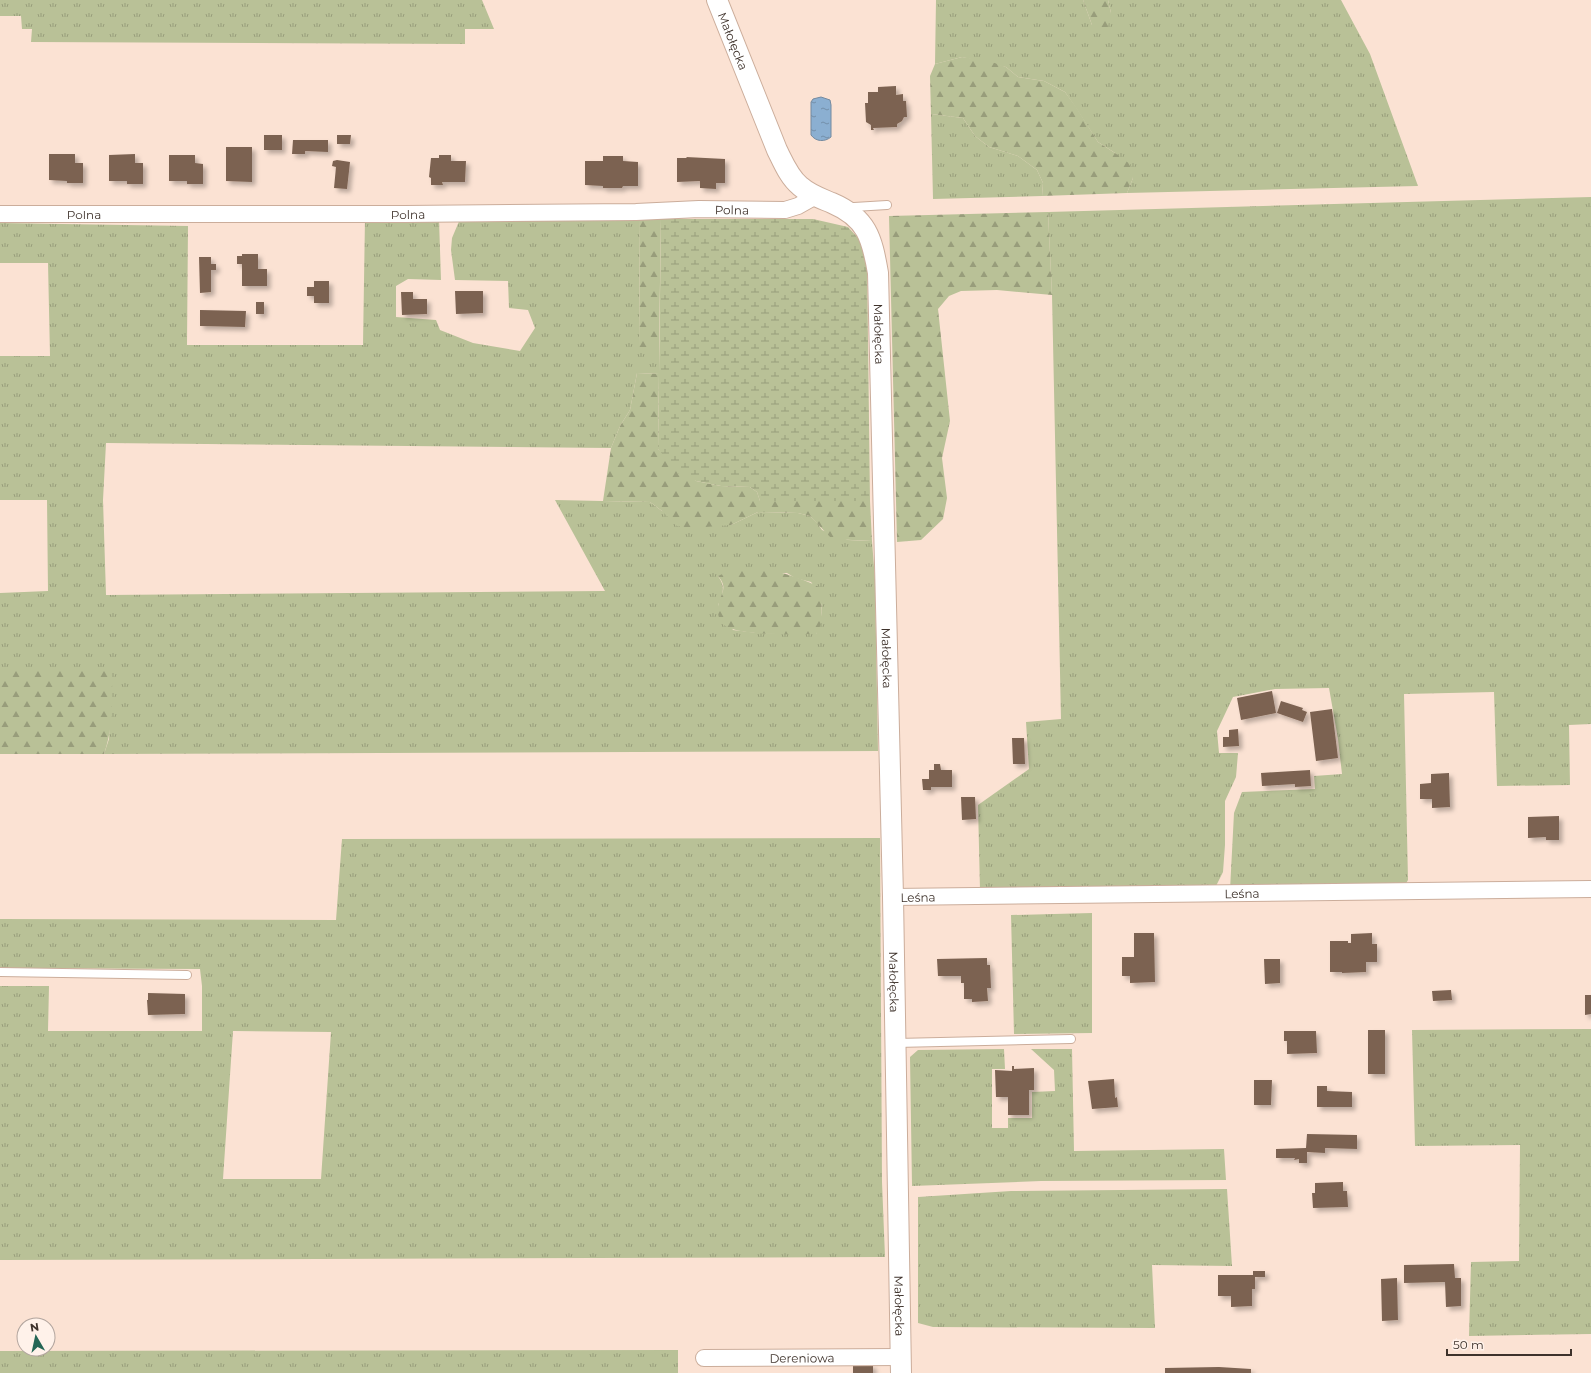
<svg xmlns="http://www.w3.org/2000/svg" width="1591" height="1373" font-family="Montserrat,sans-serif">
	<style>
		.grass { fill: url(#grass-tufts); fill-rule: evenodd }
		.forest { fill: url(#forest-firs) }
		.wetland { fill: url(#wetland-marsh) }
		.water { fill: url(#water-ripples); stroke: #748a9f }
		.building { fill: #7c6251; filter: url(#shadow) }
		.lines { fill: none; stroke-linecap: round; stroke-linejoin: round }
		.service-casing { stroke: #cbad9b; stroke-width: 10 }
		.minor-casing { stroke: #cbad9b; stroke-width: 18 }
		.tertiary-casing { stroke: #cbad9b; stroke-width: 22 }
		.service { stroke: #fff; stroke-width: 8 }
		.minor { stroke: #fff; stroke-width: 16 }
		.tertiary { stroke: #fff; stroke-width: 20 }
		.labels { text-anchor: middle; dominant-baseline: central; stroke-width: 4; stroke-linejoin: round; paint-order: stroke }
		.street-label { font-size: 12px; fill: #3e322b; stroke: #fff2ea }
	</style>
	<defs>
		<pattern id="grass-tufts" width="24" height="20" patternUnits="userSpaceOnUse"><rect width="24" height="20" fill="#b9c197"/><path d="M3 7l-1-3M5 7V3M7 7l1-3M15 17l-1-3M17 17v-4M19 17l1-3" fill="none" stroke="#989d7b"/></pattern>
		<pattern id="forest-firs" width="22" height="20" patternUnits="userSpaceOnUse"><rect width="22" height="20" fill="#b9c197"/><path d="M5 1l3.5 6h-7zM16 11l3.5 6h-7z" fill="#989d7b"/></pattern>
		<pattern id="wetland-marsh" width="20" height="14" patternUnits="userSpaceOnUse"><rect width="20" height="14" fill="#b9c197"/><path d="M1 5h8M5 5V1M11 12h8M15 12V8" fill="none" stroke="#989d7b"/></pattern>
		<pattern id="water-ripples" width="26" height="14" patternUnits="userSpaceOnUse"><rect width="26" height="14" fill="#8bafd1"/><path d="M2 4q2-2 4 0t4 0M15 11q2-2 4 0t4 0" fill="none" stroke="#738faa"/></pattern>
		<filter id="shadow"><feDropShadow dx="3.5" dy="3.5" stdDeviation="2" flood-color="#0004"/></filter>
	</defs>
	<rect width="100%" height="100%" fill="#fbe2d3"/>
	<path class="grass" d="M0,0H482L494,29H465V44L31,42L32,29H22L21,16H0Z
		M936,0H1083L1092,25L1111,13L1108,0H1341L1370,54L1418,186L1127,193L1133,178L1115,153L1098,142L1076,108L1065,92L1044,81L1018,77L1006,67L962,57L935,64Z
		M931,114L963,118L975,136L989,147L1018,156L1037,170L1043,183L1042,196L933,199Z
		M1591,197V724L1569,725L1570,785L1497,786L1494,692L1404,694L1408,880L1405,885L1230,890L1234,813L1242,792L1315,789L1314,776L1342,774L1338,739L1329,688L1275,689L1233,697L1217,731L1219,753H1238L1236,777L1225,801V845L1223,872L1215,888L980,890L978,805L1029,769L1026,722L1061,719L1052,295L1048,212Z
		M640,217L639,347H659V374L637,373L630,410L620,426L611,448L106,443L103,500L106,595L605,591L555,500L650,502L662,511L731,525L758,512L798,513L810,516L818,524L822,530L848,540L872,541L875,580L878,751L104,754L109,739L112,668H0V593L48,591L47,500H0V356H50L48,263H0V223L188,226L187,345H363L365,218L439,219L441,280L408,279L396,286V317L436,320L440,330L473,343L520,351L535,328L528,310L509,308L508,281L455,280L451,250L452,238L460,219ZM787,573L795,578L811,582L822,598V613L816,634L757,633L733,630L718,605C723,594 726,587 718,576Z
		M880,838L882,1182L885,1257L0,1260V986H49L48,1031H202V986L200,969L0,968V919L336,920L342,839ZM233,1031L331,1032L321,1179H223Z
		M1092,913V1033L1014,1034L1011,915Z
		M1591,1029V1334L1469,1336L1471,1262L1519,1261L1520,1145L1415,1146L1412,1030Z
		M1004,1049L1005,1069H992V1128H1008V1118H1032V1092L1055,1091L1054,1070L1031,1049H1072L1074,1151L1224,1149L1226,1180L1041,1181L912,1186L910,1057L918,1050Z
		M1227,1189L1232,1266L1152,1265L1155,1328L933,1327L918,1323V1197L1011,1191Z
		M678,1350V1373H0V1351Z"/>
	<path class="forest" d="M1083,0H1108L1111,13L1107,30L1098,31L1092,25Z
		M962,57L989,61L1006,67L1018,77L1044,81L1065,92L1076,107L1098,142L1115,153L1130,164L1133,178L1127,193L1042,196L1043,183L1037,170L1018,156L989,147L975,136L963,118L931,114L930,76L935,64Z
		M1048,212L1052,295L997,290L961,291L949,296L938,309L950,421L942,458L947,498L943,519L921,540L897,542L889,216Z
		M640,217L661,218L659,347H639Z
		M637,373L659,374L658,449L696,481L721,486L750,487L757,492L760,501H870L872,541L832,539L810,516L798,513L758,512L731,525L693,528L677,526L662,511L650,502L603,501L611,448L620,426L630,410Z
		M762,568C784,573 806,579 826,591C817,606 827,618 816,634C797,634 733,637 722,623C718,618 718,613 718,608C718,595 730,590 718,576L731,570Z
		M0,668H112C112,698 114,726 104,754H0Z"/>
	<path class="wetland" d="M661,218L688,219H813L848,227L859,239L867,259L870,501H760L757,492L750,487L721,486L696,481L679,474L658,449Z"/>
	<path class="water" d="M821,97L830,100L831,105V137C825,142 816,142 811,135V102L813,99Z"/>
	<path class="building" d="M896,86V95L903,94V101H906L907,117H904L902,121L897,124V127L873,128L874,130H871V125L866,122L865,103H868V92H878V87Z
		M264,135H282V150H264Z
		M337,135H351L350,144H337Z
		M293,140H328V152L305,151V154H292Z
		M226,147H252V182L226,181Z
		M49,154H75V163H83V183H67V181L49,180Z
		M135,154V163H143V184H127V181H109V155Z
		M169,155H195V163L203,164V184H187V181H169Z
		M439,155H451V161H466L465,182H442L443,185H431V178L429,177L431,158H439Z
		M603,156H623V161L638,162V186H623L622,188H603V186L585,185V161H603Z
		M686,157L725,159V183H716V189L700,188V181L677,182V158H687Z
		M337,160L350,162L347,189L334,188L336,167L332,166L333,161Z
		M242,254H258V269H267V286H242V264H237V256H242Z
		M199,257H211V264H216V270H211V292L200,293Z
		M314,281H329V303H314V296H307V287H314Z
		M455,291H483V313L456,314Z
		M401,292H413V299H427V314L402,315Z
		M256,302H264V314H256Z
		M200,310L246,311L245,327L200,326Z
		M1272,691L1276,713L1241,720L1237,698Z
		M1281,701L1303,708L1302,710L1307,712L1303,722L1277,713Z
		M1332,709L1338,758L1316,761L1310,712Z
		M1238,729L1239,746L1223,747V737H1229V730Z
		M1012,738H1024L1025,764H1013Z
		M934,764H940L941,770H952V787H931V790H923L922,779H929V770H934Z
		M1310,770L1311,786L1295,787V784L1262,786L1261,773Z
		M1449,773L1450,807L1432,808V799H1420V784L1431,783V774Z
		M961,797H975L976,819L962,820Z
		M1559,816V840H1546V837L1528,838V817Z
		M1134,933H1154L1155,982L1130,983V976H1122V957H1134Z
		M1372,933V944H1377V962H1366V972L1342,973V972H1330V941H1348V943H1351V934Z
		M987,958V965H990L991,988H987L988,1001L972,1002V999H964V983H961V976H938L937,959Z
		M1264,959H1280V983L1265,984Z
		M1451,990L1452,1000L1433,1001L1432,991Z
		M148,993L185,994V1014L148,1015L147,1000H148Z
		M1585,995H1591V1014L1585,1015Z
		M1368,1030H1385V1074H1368Z
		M1284,1031H1316L1317,1053L1287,1054V1041H1284Z
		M1012,1066H1014V1069L1034,1068V1090H1029V1115H1008V1097H996L995,1070L1012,1071Z
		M1114,1079L1115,1098L1117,1097L1118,1107L1092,1109L1088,1081Z
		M1254,1080H1272L1271,1105H1254Z
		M1317,1086H1327V1091L1352,1092V1107H1317Z
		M1307,1134L1357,1135V1149L1325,1148V1153L1307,1152V1163H1299V1159L1294,1160L1295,1158H1276V1149L1306,1148Z
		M1343,1182V1191H1347L1348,1207L1313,1208L1312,1193H1315V1183Z
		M1454,1264L1455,1278H1461V1306L1446,1307L1445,1282L1404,1283V1265Z
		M1253,1271H1265V1277H1255V1289H1252V1306L1231,1307V1296H1218V1275H1253Z
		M1397,1278L1398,1320L1382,1321L1381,1279Z
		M853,1364L873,1365V1373H853Z
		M1219,1367L1251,1369V1373H1165V1368Z"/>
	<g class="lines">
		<defs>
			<path id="service" d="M848,208L854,207L887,205
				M0,972L187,975
				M896,1043L1071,1039"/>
			<g id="minor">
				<path id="s1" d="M0,214H405L636,212L699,209L785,210L798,206L814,197"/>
				<path id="s2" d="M893,897L1591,889"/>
				<path id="s3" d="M704,1358L901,1357"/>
			</g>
			<g id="tertiary">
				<path id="s4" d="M717,0L777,150C783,162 789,177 800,186C810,195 820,198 832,203C867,218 872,238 878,273L893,897L901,1373"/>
			</g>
		</defs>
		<use href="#service" class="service-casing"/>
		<use href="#minor" class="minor-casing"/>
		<use href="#tertiary" class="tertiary-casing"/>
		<use href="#service" class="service"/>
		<use href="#minor" class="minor"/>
		<use href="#tertiary" class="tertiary"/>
	</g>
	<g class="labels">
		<g class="street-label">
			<text stroke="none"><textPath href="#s4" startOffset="44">Małołęcka</textPath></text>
			<text stroke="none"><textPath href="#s1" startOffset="732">Polna</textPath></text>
			<text stroke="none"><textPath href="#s1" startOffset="84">Polna</textPath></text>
			<text stroke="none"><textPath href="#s1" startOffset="408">Polna</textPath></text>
			<text stroke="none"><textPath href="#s4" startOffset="391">Małołęcka</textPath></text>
			<text stroke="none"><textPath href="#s4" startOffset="715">Małołęcka</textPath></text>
			<text stroke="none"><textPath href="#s2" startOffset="349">Leśna</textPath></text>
			<text stroke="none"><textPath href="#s2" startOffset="25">Leśna</textPath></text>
			<text stroke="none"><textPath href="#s4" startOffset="1039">Małołęcka</textPath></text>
			<text stroke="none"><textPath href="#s4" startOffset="1363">Małołęcka</textPath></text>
			<text stroke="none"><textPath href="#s3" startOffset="98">Dereniowa</textPath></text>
		</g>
	</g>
	<g transform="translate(36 1337) rotate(351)"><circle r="19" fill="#fff2ea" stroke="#b2a59e"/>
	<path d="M0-3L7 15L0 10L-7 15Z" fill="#256655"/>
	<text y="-6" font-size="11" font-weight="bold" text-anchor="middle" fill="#3e322b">N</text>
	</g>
	<path d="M1447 1349v6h124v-6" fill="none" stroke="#3e322b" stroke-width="2"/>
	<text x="1453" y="1349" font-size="12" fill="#3e322b" stroke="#fff2ea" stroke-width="3" paint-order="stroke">50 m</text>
</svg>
